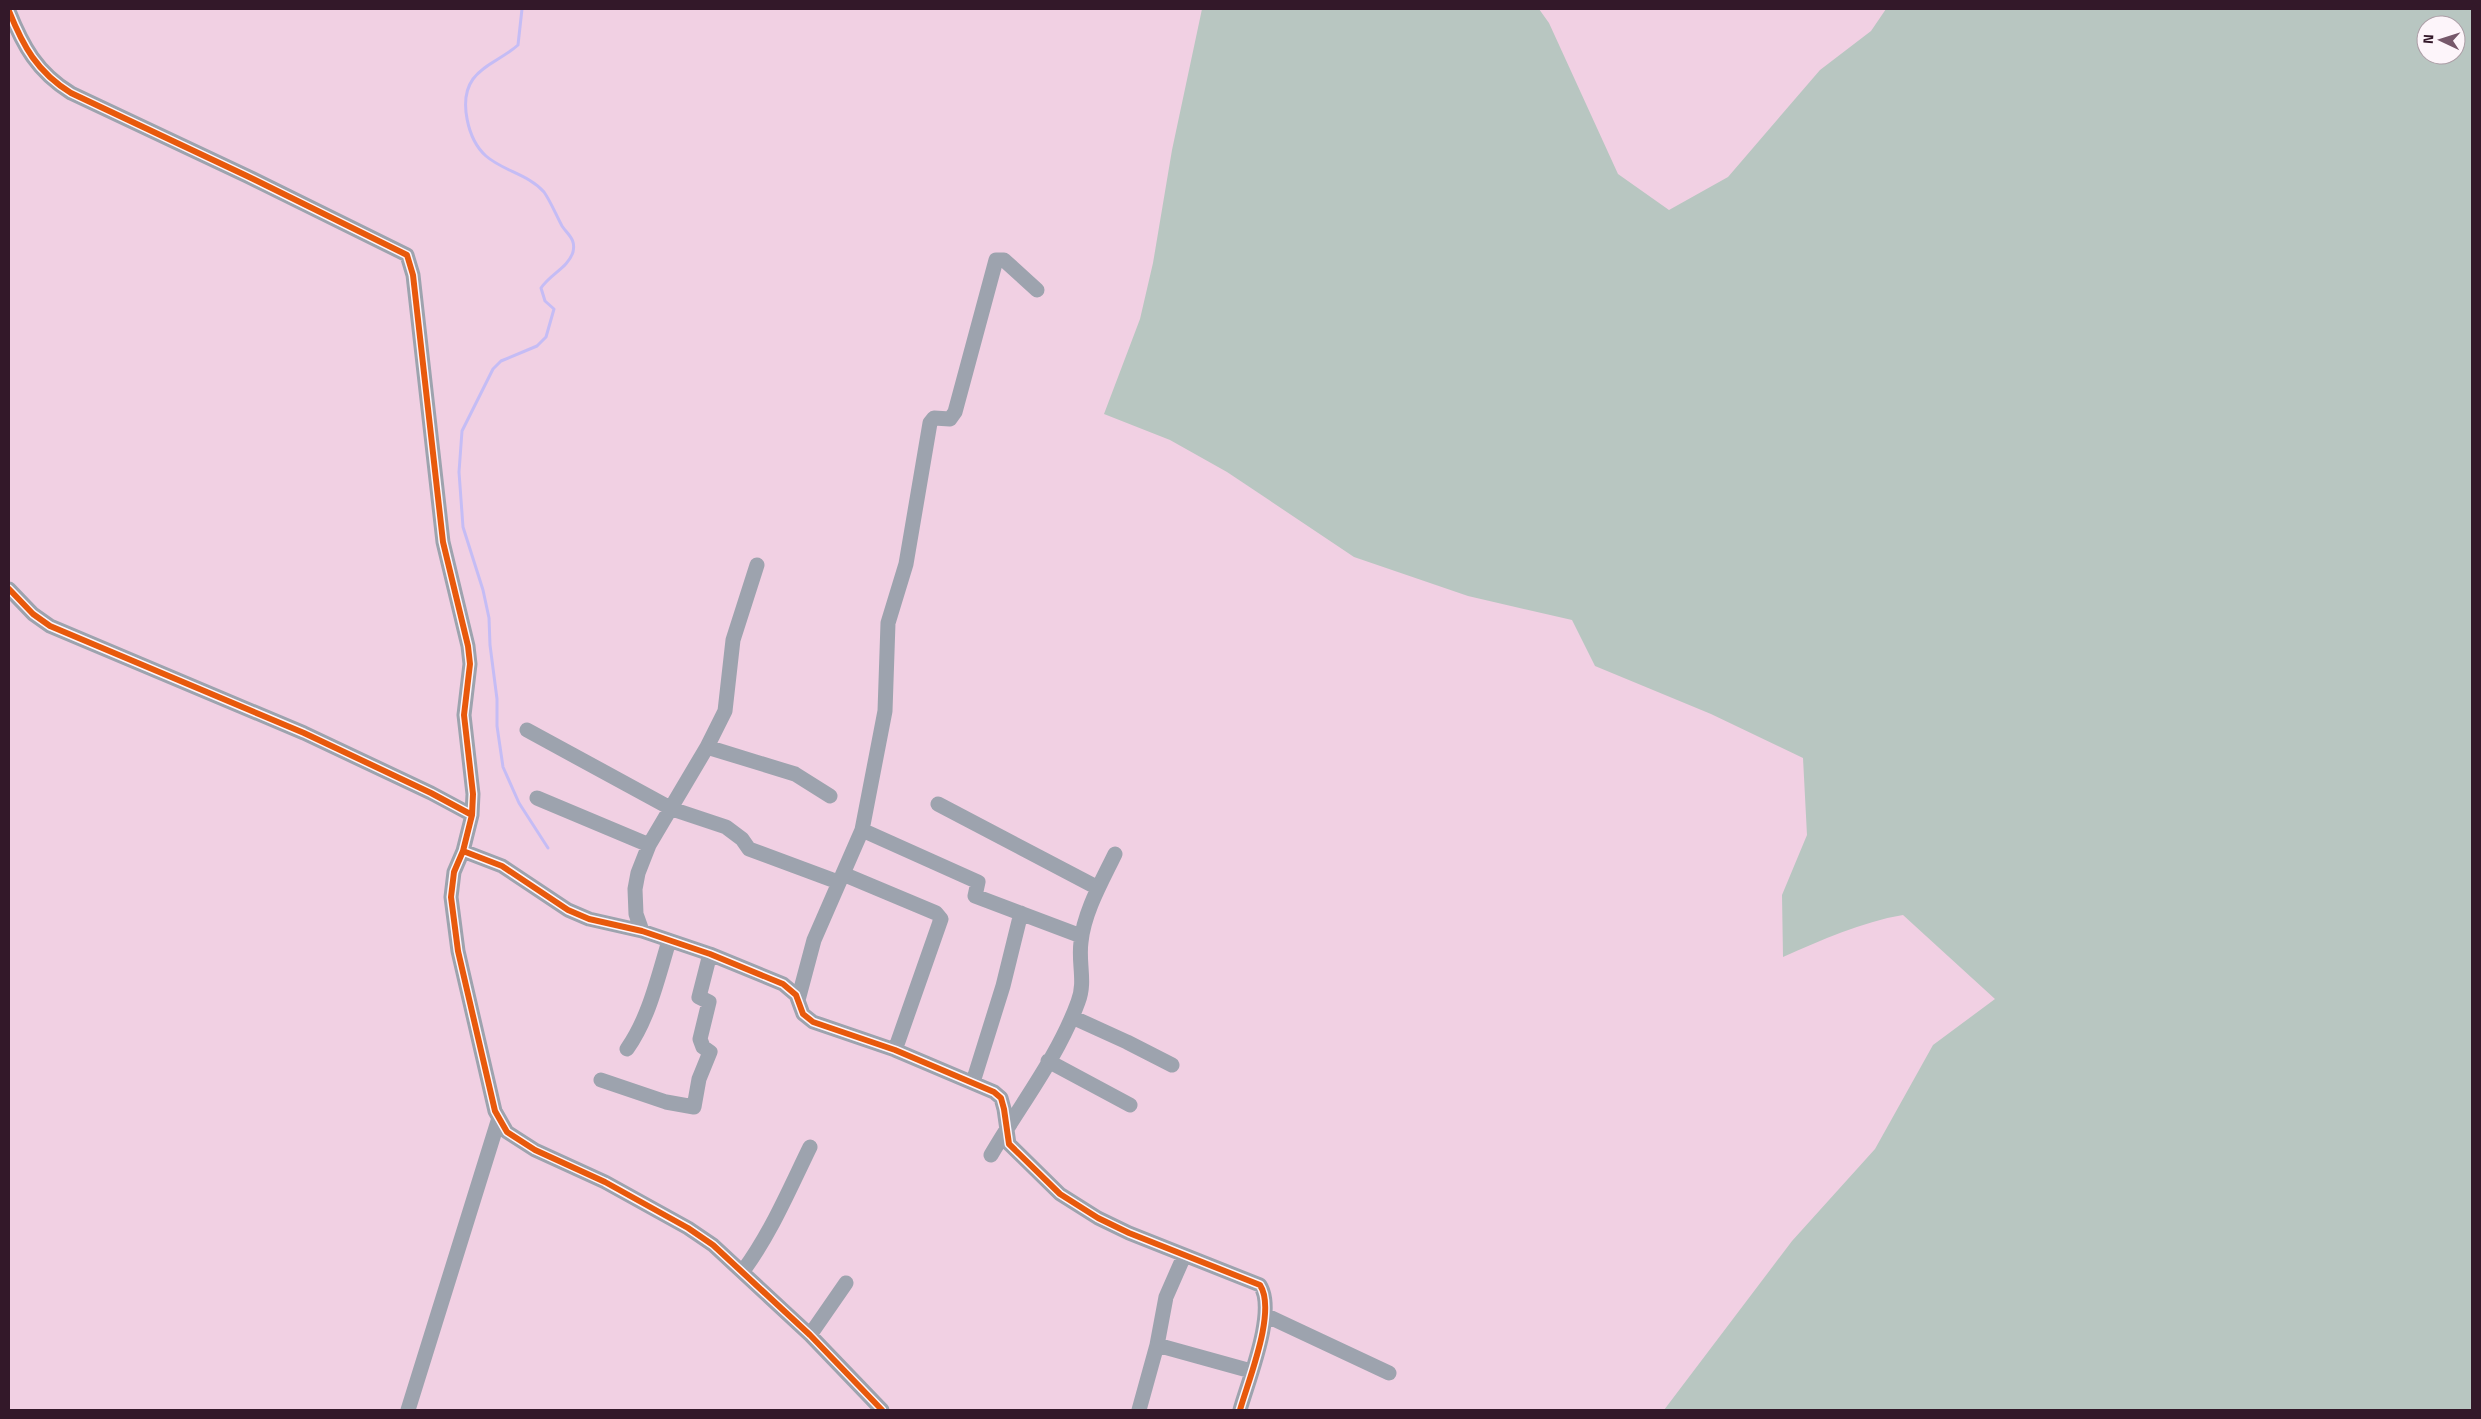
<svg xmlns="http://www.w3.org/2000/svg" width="2481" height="1419" font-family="'Titillium Web',sans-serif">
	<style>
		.green { fill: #b8c6c1; fill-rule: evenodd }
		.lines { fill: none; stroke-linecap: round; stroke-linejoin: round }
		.stream { stroke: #c5bcf5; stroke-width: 3 }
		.minor { stroke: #9da3ae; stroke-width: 15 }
		.cycleway-casing { stroke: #fdf5fa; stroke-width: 9 }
		.cycleway { stroke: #e8590c; stroke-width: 6 }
	</style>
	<rect width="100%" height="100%" fill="#f1d0e3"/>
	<path class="green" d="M1202,9H1539L1549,23L1618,174L1669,210L1728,177L1820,70L1871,31L1886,9H2472V1410H1664L1792,1241L1875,1149L1933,1045L1995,999L1903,915C1861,922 1822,940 1783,957L1782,895L1807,835L1803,758L1711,714L1595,666L1572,620L1468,596L1354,557L1227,472L1170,440L1104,414L1140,319L1153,263L1172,150ZM2426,25H2456V55H2426Z"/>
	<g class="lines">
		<path class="stream" d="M522,9L518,45C504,58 484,64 473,79C458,100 468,140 486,156C503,171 528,174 544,192C551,202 556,215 562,226C568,235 576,239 573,252C568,268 550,274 541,288L545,301L554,309L546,337L537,346L501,361L493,369L462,431L459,472L463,527L483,590L489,618L490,645L497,699V726L503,767L519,803L548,848"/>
		<path class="minor" d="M9,11C23,46 37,72 71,93L247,176L407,255L413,275L443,542L468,646L470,664L464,715L473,794L472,815
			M9,589L33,614L50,626L304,733L431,793L472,815L463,851L454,872L451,897L458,951L495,1111L507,1132L535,1150L605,1182L688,1228L713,1245L810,1335L882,1410
			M527,730L672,809L726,827L742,839L749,849L838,882
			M707,747L795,774L830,796
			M537,798L649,845
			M938,804L1098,888
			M862,830L978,882L975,896L1081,936
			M463,851L502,866L568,910L589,919L642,931L710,954L783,984L796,995L803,1014L813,1022L895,1050L994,1092L1001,1098L1004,1109L1009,1144L1060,1194L1098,1218L1129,1233L1260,1285C1277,1311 1248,1381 1240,1410
			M843,874L936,913L941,919L895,1050
			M642,931L636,914L635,889L638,873L649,845L707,747L725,711L733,640L757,565
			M798,1000L814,940L862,830L885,711L888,623L906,564L930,423L934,418L950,419L955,412L996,260H1004L1037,290
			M1072,1017L1127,1042L1172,1065
			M627,1049C649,1018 658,977 669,941
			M1048,1061L1130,1105
			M601,1080L666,1102L694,1107L699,1079L710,1052L703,1047L700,1039L709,1002L699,997L710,954
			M973,1082L1003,986L1021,913
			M991,1155C1020,1105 1058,1057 1078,1002C1086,982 1078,963 1081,942C1084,912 1102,881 1115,854
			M743,1271C771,1233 789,1190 810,1147
			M1265,1315L1389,1373
			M810,1335L846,1283
			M1157,1345L1166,1297L1184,1256
			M408,1410L499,1118
			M1139,1410L1157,1345L1251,1371"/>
		<defs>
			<path id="cycleway" d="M9,11C23,46 37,72 71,93L247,176L407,255L413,275L443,542L468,646L470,664L464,715L473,794L472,815
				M9,589L33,614L50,626L304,733L431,793L472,815L463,851L454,872L451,897L458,951L495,1111L507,1132L535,1150L605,1182L688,1228L713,1245L810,1335L882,1410
				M463,851L502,866L568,910L589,919L642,931L710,954L783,984L796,995L803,1014L813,1022L895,1050L994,1092L1001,1098L1004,1109L1009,1144L1060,1194L1098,1218L1129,1233L1260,1285C1277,1311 1248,1381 1240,1410"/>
		</defs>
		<use href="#cycleway" class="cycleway-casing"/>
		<use href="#cycleway" class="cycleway"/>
	</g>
	<rect width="2481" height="1419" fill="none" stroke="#331829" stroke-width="20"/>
	<g transform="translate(2441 40) rotate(274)"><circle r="24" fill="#fdf5fa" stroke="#ac9da6"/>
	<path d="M0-4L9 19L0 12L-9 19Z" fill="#76586a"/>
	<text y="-8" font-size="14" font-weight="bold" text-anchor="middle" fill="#331829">N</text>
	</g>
</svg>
